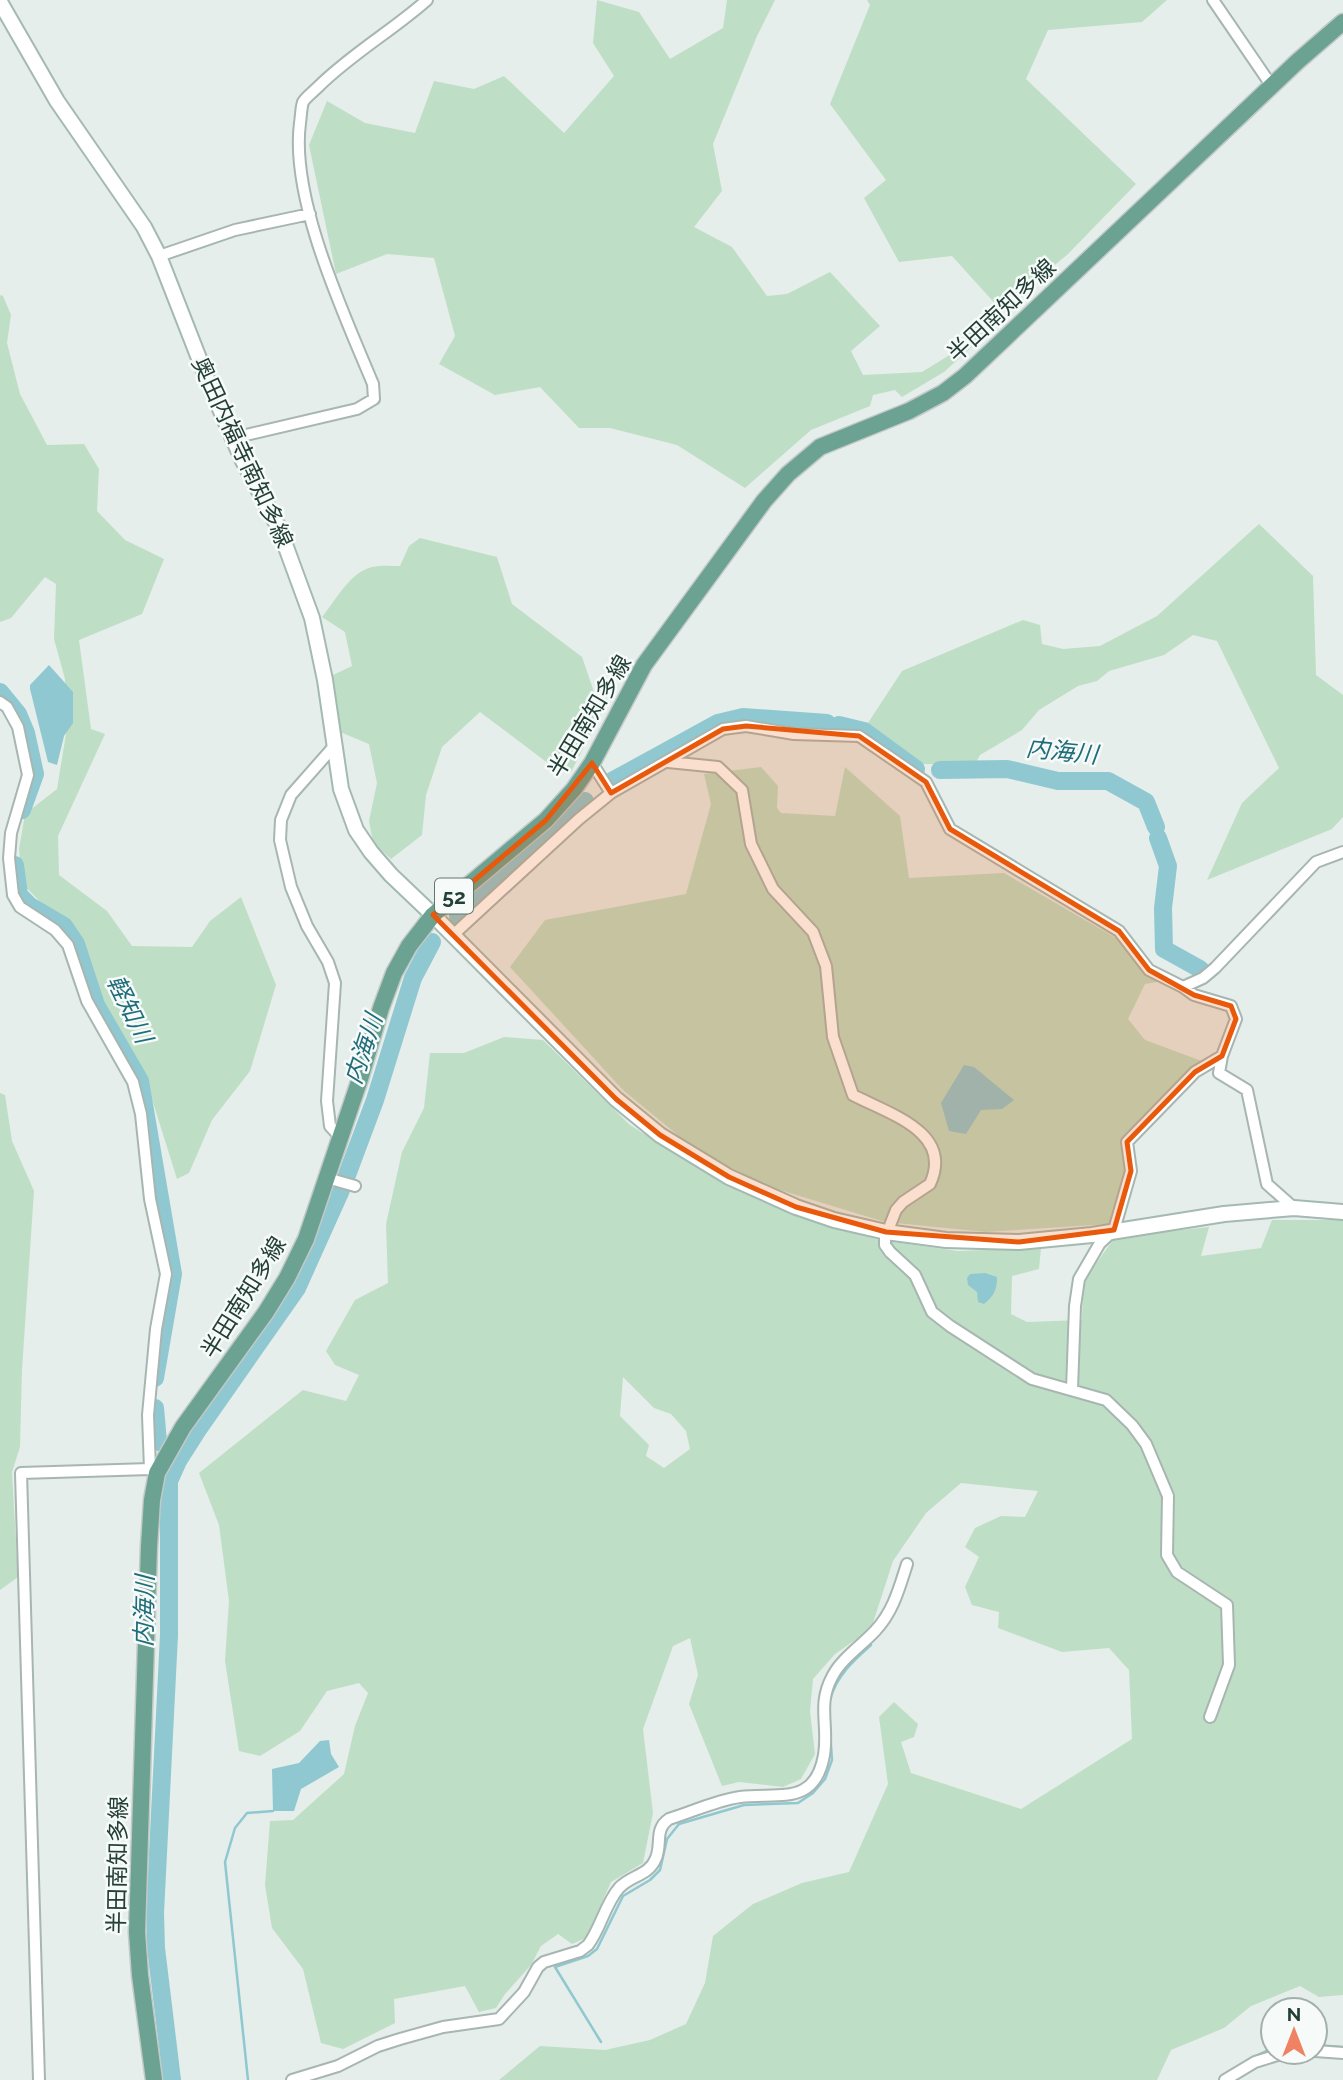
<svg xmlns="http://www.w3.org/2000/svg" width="1343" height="2080" font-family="Raleway,'Noto Sans JP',sans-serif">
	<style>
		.green { fill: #bfdec6; fill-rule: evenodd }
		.water { fill: #8fc8d1 }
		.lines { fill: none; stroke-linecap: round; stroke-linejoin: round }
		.stream { stroke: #8fc8d1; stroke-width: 2.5 }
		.river { stroke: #8fc8d1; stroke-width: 18 }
		.street-casing { stroke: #a7b6b1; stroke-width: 14 }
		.secondary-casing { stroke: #a3b9b1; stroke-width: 18 }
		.primary-casing { stroke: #c2c9c7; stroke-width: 19 }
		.street { stroke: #fff; stroke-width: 10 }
		.secondary { stroke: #fff; stroke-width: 14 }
		.primary { stroke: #6ba292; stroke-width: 16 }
		.marked { fill: #e8590c; fill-opacity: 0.2; stroke: #e8590c; stroke-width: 5; stroke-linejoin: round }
		.labels { text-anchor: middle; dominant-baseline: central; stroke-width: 5; stroke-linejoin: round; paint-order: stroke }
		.shield { fill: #f6faf8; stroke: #637771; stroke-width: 2 }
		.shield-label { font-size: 21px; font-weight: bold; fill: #243f37 }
		.street-label { font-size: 23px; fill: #243f37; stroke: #f6faf8 }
		.water-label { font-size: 24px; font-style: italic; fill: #1f6d7a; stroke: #f6faf8 }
	</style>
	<rect width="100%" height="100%" fill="#e5eeea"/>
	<path class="green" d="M597,0L639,12L670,59L723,28L727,0H775L757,36L713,144L722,191L694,227L732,247L767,296L787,294L830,272L880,326L851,351L863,375L922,372L948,356L983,313L986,334L944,372L902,397L895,390L873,395L870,406L811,430L745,488L677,445L610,428H579L540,387L495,395L439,364L455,336L434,258L387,254L336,274L309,145L327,101L365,123L415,133L434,81L474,89L504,76L564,133L614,76L593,43Z
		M867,0H1167L1142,22L1048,30L1026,79L1136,184L1067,255L1000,309L952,256L899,262L864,198L886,180L830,104L870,5Z
		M0,295L3,296L11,315L7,343L20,394L47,445L84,444L99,469L97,511L125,540L164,559L142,614L79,640L91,729L105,734L58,836L59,875L107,911L132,946L192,947L210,921L241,897L276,985L250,1071L212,1120L189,1173L177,1179L146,1080L106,1011L81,942L68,924L47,909L23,884L19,849L25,814L57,789L66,734L65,679L54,639L56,584L45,577L11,618L0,622Z
		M1259,524L1313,576L1316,675L1343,695V817L1332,829L1207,880L1242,803L1279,768L1217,641L1193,635L1164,655L1109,671L1097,681L1078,686L1039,710L1022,730L980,755L975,764H917L866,726L902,671L1023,620L1040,625L1042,644L1063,649L1100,646L1157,616Z
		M420,538L497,557L512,604L582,657L594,692L608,700L571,772L545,761L480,712L442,747L426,795L422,835L391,859L373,842L369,821L377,783L369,744L340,732L333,675L352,666L345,632L322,617C336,600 350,572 372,567C381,565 391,566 400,566L409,546Z
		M761,767L778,786L777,808L781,813L835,816L845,767L900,816L909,878L1004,873L1116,938L1157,982L1145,984L1128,1019L1145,1040L1207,1063L1125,1140L1127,1171L1109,1224L986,1232L885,1222L770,1187L697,1151L623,1090L510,967L545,920L686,894L711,804L704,774Z
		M504,1037L543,1040L630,1125L690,1163L763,1202L811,1221L879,1240L958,1251L1041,1248L1039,1269L1012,1276L1011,1314L1027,1322L1082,1320L1083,1282L1115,1237L1209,1227L1201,1256L1261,1248L1272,1220H1343V1995L1319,1997L1300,1986L1251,2006L1224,2028L1171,2050L1157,2080H499L540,2046L605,2050L650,2040L686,2024L705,1983L713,1936L753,1904L802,1883L849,1872L888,1784L879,1717L894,1702L918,1724L914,1737L901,1742L911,1773L1021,1809L1132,1739L1129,1670L1109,1648L1062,1652L998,1628L999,1612L972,1605L965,1587L979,1557L965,1547L975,1528L1001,1516L1025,1517L1038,1491L961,1483L926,1513L893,1561L871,1629L835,1654L813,1679L810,1711L815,1754L801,1779L783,1787L739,1782L722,1786L689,1704L698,1675L690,1638L673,1646L643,1729L653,1813L643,1863L611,1882L586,1938L572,1944L558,1934L541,1946L531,1965L505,1994L496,2008L479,2012L465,1986L394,1999L395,2023L343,2049L321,2043L303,1969L272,1928L265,1885L270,1821L293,1820L344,1774L355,1726L368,1693L359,1683L327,1691L300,1731L260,1756L239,1751L225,1661L229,1601L219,1525L199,1473L303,1390L346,1401L359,1375L335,1365L326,1351L355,1300L388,1283L386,1224L402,1152L424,1108L430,1053H464ZM623,1377L654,1408L671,1414L686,1431L690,1449L664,1468L646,1456L649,1445L620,1416Z
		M0,1093L5,1095L12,1141L34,1191L22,1369L20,1447L12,1472L18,1577L0,1590Z"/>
	<path class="water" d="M49,665L73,692V723L64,736L57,765L48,762L30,689V685Z
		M964,1065L974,1067L1014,1100L1002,1109L981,1110L966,1134L949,1131L941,1103Z
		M985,1273L997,1277C997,1290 994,1296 984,1304L978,1302L977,1292L968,1285L967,1278L970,1274Z
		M329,1740L331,1754L339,1767L301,1789L294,1811H273L272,1769L299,1763L320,1741Z"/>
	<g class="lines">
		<path class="stream" d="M830,1700C836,1676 854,1660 871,1645
			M601,2042L555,1967L588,1956L597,1949L623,1896L650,1880L660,1870L667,1839L679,1824L744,1805L798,1803L813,1793L825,1779L832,1760L830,1731
			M1315,2045L1343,2047
			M1254,2057L1273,2048
			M248,2080L225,1862L235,1828L247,1813L273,1811"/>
		<path class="river" d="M0,692L18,714L26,733L35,774L22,810
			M839,725L864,731L916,769
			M940,770L1007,769L1058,781H1108L1146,802L1156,827
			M612,781L718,723L743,717L827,723
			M1158,838L1168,866L1163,908L1164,949L1200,969
			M15,865L19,895L30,906L64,926L76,944L96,1005L140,1081L173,1274L155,1378
			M458,916L585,801
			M347,1175L375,1100L413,978L432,942
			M155,1408L158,1442
			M172,2080L156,1948L155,1913L169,1635V1481L178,1461L199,1428L297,1288L341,1190"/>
		<defs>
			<path id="street" d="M1213,0L1271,85
				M159,256L235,230L310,214
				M233,438L357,409L374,399L373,384C344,314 290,199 300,123C301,117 301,108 303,102C306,97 314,91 318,87C351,54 392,31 427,0
				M0,702L7,707L18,727L28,775L11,833L9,858L13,895L20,907L55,930L68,945L87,1001L133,1082L141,1114L150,1199L166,1274L156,1329L148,1415L150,1469
				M336,744L291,795L281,820L280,840L291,887L307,926L328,962L335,983L327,1101L330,1126L341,1138
				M668,762L718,767L742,790L751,844L773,889L813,932L826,966L833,1037L853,1095C889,1114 954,1132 930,1184L903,1202L896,1210L885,1238V1245L890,1252L915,1275L932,1312L950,1326L1032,1379L1106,1400L1132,1425L1146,1444L1168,1496L1167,1555L1177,1572L1227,1605L1229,1665L1210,1717
				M592,763L611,793
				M453,935L579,819L611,793L723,729L746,726L794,734L859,736L926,782L950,829L1119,931L1149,970L1183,987L1194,995L1231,1006L1236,1019L1222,1056L1195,1072L1127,1142L1131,1171L1114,1230L1100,1243L1079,1279L1075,1306L1072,1389
				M1183,987L1203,978L1215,968L1316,862L1343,852
				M1222,1056L1219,1073L1247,1090L1267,1184L1294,1208
				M327,1178L355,1186
				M1315,2051L1343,2053
				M39,2080L21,1473L150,1469L155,1472
				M292,2080L338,2066L378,2046L400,2039L443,2027L499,2019L524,1992L538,1967L544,1962L580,1951L588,1945C601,1928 605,1904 619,1888C631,1875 649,1876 656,1858C662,1844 654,1829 669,1819C692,1812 717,1800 740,1797C778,1792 815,1807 824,1755C829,1726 817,1705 832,1677C841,1659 861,1646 875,1631C893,1612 899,1589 907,1564
				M1225,2080L1255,2062L1287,2052"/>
			<path id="secondary" d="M0,2L57,101L144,227L159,256L209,384L242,459L279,528L312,618L325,680L341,789L356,830L371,852L391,875L433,915L616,1099L660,1135L729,1177L796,1207L834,1220L886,1232L946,1240L1019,1242L1092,1235L1224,1214L1294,1208L1343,1212"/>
			<path id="primary" d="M154,2080L140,1975L137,1932L149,1547L152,1500L157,1473L183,1427L266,1312L287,1278L306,1239L360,1079L381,1008L394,973L409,946L433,915L546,820L574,789L592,763L644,665L764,501L788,474L820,447L909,411L943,393L965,376L1298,61L1343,22"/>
		</defs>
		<use href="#street" class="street-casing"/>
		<use href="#secondary" class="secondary-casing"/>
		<use href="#primary" class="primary-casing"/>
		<use href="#street" class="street"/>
		<use href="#secondary" class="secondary"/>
		<use href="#primary" class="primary"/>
	</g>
	<path class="marked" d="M746,726L859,736L926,782L950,829L1119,931L1149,970L1194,995L1231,1006L1236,1019L1222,1056L1195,1072L1127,1142L1131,1171L1114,1230L1019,1242L886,1232L796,1207L729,1177L660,1135L616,1099L433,915L546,820L592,763L611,793L723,729Z"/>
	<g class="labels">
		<rect class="shield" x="435" y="878.5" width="38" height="35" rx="5"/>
		<g class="shield-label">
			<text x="454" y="896">52</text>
		</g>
		<g class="street-label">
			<text transform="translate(1001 310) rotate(-43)">半田南知多線</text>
			<text transform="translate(243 452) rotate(65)">奥田内福寺南知多線</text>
			<text transform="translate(589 716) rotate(-59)">半田南知多線</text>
			<text transform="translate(243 1297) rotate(-58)">半田南知多線</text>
			<text transform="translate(117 1865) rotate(-89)">半田南知多線</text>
		</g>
		<g class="water-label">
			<text transform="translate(1062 751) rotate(6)">内海川</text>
			<text transform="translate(130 1009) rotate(64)">軽知川</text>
			<text transform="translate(363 1049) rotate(-72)">内海川</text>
			<text transform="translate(144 1611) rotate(-89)">内海川</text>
		</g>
	</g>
	<g transform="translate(1294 2031)"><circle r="33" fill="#f6faf8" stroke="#a2afab" stroke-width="2"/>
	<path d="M0-5L12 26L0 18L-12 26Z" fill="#ee8263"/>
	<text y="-10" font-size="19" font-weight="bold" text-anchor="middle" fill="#243f37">N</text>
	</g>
</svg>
